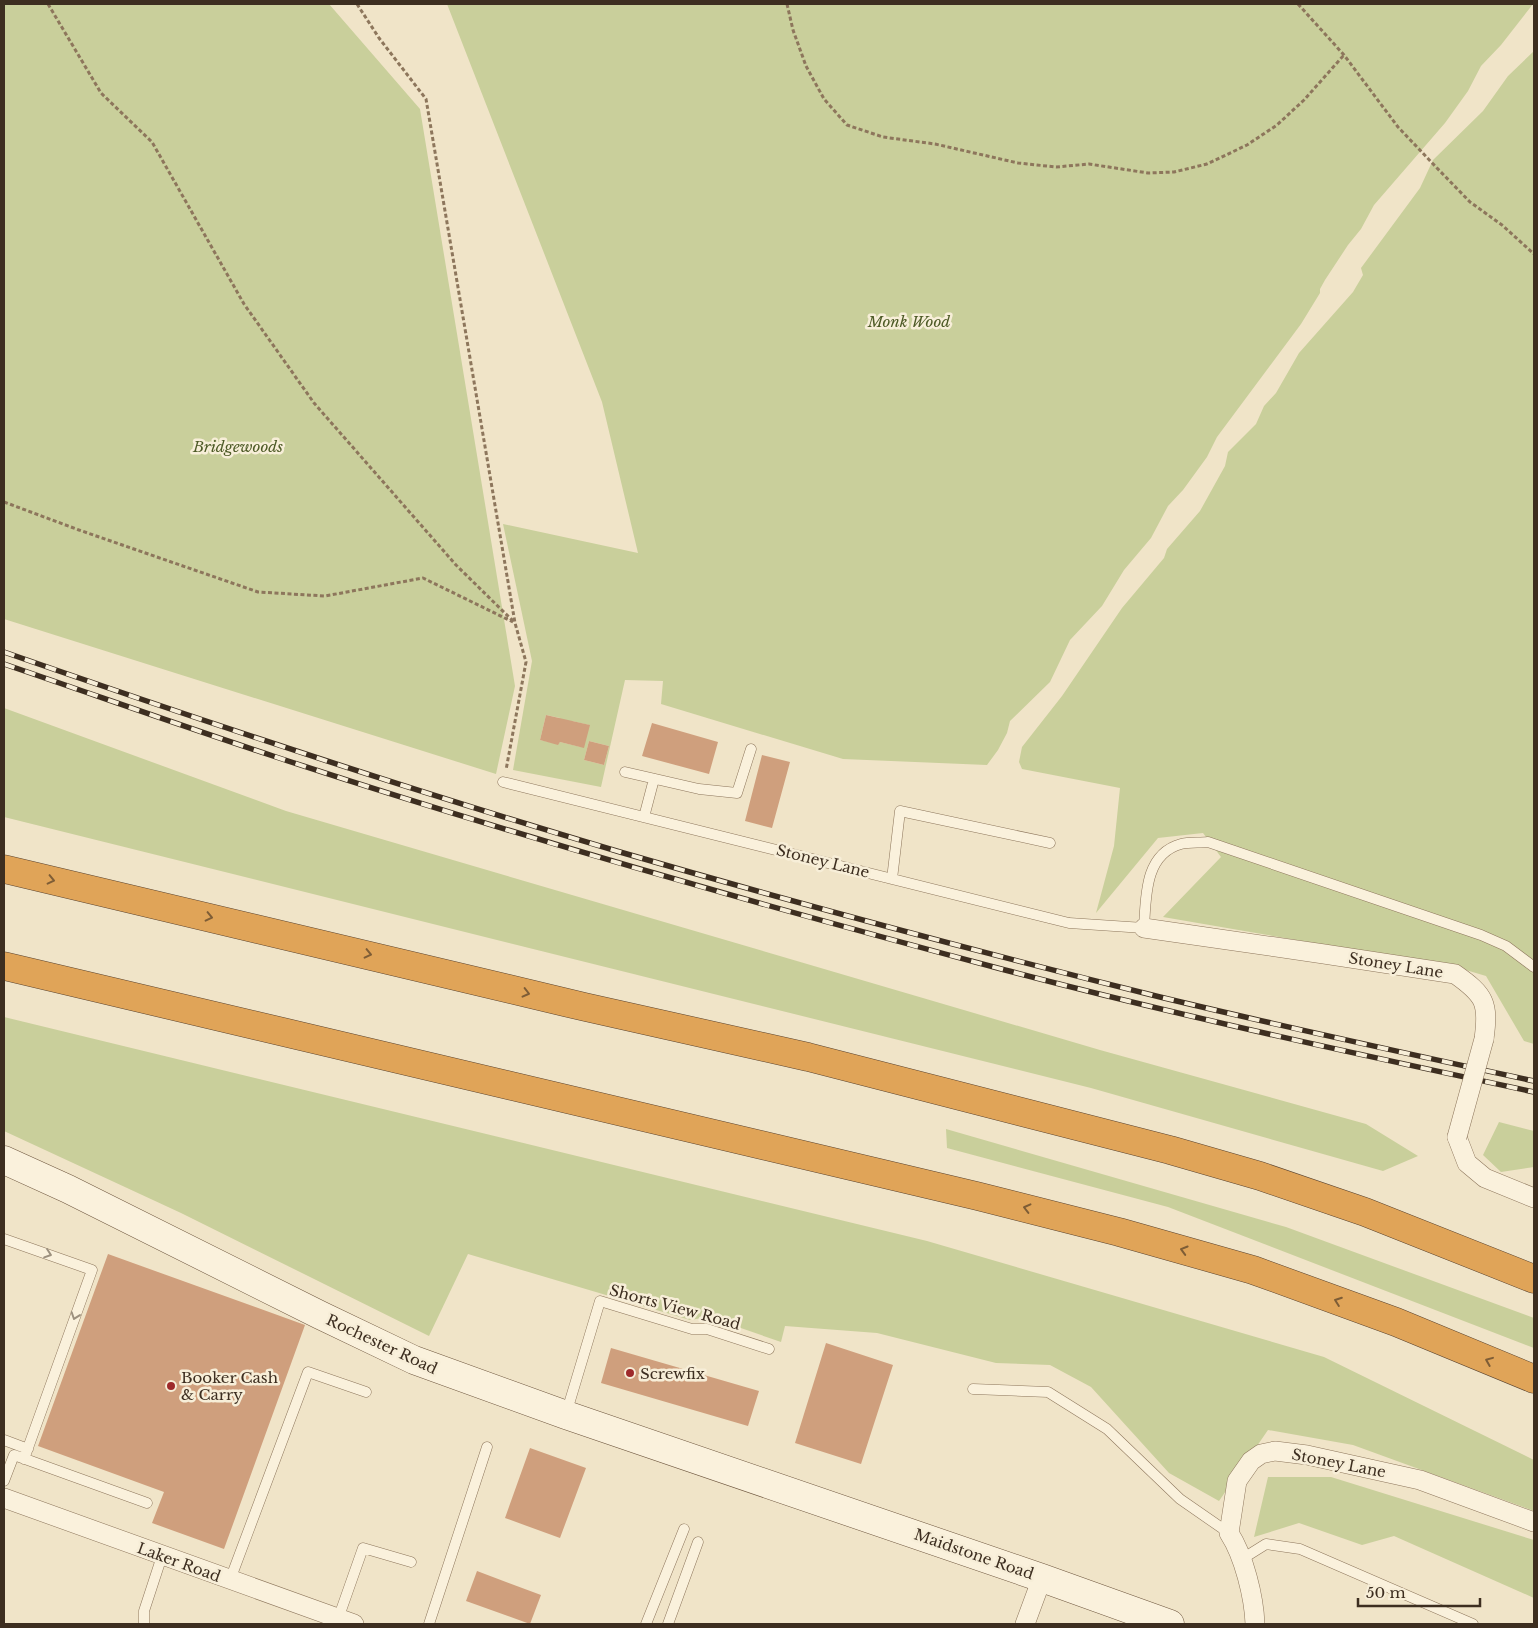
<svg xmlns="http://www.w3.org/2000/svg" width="1538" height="1628" font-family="'Libre Baskerville',serif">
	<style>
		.green { fill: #c9cf9b; fill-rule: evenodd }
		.building { fill: #cf9f7d }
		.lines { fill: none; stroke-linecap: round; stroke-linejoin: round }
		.service-casing { stroke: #8d765c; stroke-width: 11 }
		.minor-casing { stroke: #8d765c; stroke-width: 20 }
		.secondary-casing { stroke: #6f573f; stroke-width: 29 }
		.motorway-casing { stroke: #5b4430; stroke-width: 29 }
		.path { stroke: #8d765c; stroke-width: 3; stroke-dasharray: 4 2.5; stroke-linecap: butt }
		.service { stroke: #faf1dc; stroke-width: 10 }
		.minor { stroke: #faf1dc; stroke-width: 19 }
		.secondary { stroke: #faf1dc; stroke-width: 28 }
		.motorway { stroke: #e0a458; stroke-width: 28 }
		.rail-casing { stroke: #3d2e20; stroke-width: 5.5 }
		.rail { stroke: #f7eed8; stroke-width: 4; stroke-dasharray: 11; stroke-linecap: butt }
		.minor-bridge-casing { stroke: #8d765c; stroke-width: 20; stroke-linecap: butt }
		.minor-bridge { stroke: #faf1dc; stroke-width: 19 }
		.oneway { stroke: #7e5d36 }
		.oneway2 { stroke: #9c907e }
		.poi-dot { fill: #9e2a2b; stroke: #f7eed8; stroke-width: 2 }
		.labels { text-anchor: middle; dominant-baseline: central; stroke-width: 5; stroke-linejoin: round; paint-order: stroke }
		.park-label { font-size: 15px; font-style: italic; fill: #4d5a26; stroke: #f7eed8 }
		.street-label { font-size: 15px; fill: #3d2e20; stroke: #f7eed8 }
		.poi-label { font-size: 15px; fill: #3d2e20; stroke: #f7eed8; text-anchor: start }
	</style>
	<rect width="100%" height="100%" fill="#f0e4c8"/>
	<path class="green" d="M4,4H329L420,109L515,686L496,774L4,619Z
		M447,4H1533L1501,45L1481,66L1468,91L1445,123L1374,205L1361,229L1348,245L1325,280L1320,289V293L1301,324L1217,437L1207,457L1183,490L1168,506L1151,538L1124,570L1102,606L1070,640L1050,682L1010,721L1007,733L998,750L987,765L843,759L661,704L663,681L625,680L601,787L513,770L532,661L503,524L638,553L602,402ZM546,715L560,718L559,726L572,721L589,725L581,747L560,742L558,744L540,740ZM589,741L609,746L604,765L584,760Z
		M1534,51V1044L1524,1041L1486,976L1459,968L1163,917L1221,857L1203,833L1158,838L1096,913L1114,846L1120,788L1022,769L1019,762L1022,747L1062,696L1122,608L1164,558L1167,549L1200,511L1225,466L1228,452L1256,424L1264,406L1276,393L1299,353L1353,292L1363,275L1361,268L1420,188L1433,160L1483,111L1508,76Z
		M4,708L286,811L1100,1050L1366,1124L1418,1156L1383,1171L1091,1088L4,817Z
		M4,1017L927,1241L1324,1357L1534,1460V1511L1353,1445L1268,1430L1219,1501L1169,1473L1091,1387L1050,1365L996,1363L877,1333L785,1326L781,1342L709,1317L690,1320L468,1254L429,1336L181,1213L4,1131Z
		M1499,1122L1534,1131V1167L1501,1172L1483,1155Z
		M946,1129L1286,1227L1534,1318V1348L1168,1207L947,1148Z
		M1268,1477H1331L1534,1540V1598L1394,1536L1362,1545L1299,1523L1254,1537Z"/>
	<path class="building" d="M546,715L590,725L584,748L560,742L558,745L540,740Z
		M652,723L718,742L709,774L642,756Z
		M589,741L609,746L604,765L584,760Z
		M762,755L790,762L772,828L745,821Z
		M108,1254L305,1325L224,1549L152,1523L164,1492L38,1446Z
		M826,1343L893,1365L861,1464L795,1443Z
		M611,1348L759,1391L748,1426L601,1383Z
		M530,1448L586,1468L560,1538L505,1518Z
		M477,1571L541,1595L530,1624L466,1601Z"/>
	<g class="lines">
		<defs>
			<path id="service" d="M625,772L699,789L737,793L751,749
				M503,782L1069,923L1144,928C1146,898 1144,854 1181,844C1189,842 1199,843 1208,842L1481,935L1506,946L1534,967
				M644,817L654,779
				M892,879L900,811L1050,843
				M4,1239L92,1270L24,1459
				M973,1389L1048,1392L1107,1429L1180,1499L1229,1533
				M566,1414L600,1301L692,1329H707L769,1349
				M4,1440L28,1449
				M4,1481L14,1455L147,1503
				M1242,1559L1266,1544L1300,1549L1473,1624
				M230,1580L308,1372L366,1392
				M338,1619L363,1548L411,1562
				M144,1624V1611L162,1556
				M429,1624L487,1447
				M646,1624L684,1529
				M668,1624L698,1542"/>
			<path id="minor" d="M1144,928L1324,954L1455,974C1485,995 1489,1003 1484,1039
				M1457,1137L1467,1163L1485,1178L1534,1198
				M4,1498L354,1624
				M1025,1624L1042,1578
				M1255,1624C1254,1597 1244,1556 1229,1533L1237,1481L1251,1461L1261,1454L1275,1451L1307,1455L1420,1480L1534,1522"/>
			<path id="secondary" d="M4,1160L68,1189L320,1315L414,1360L566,1415L1042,1578L1170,1624"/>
			<path id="motorway" d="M4,869L585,1007L808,1057L1170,1150L1260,1176L1365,1212L1534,1279
				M4,966L977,1196L1119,1232L1253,1270L1396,1322L1534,1379"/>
		</defs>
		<use href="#service" class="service-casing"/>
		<use href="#minor" class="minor-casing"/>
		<use href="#secondary" class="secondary-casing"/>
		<use href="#motorway" class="motorway-casing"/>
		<path class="path" d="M48,4L101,93L152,142L244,304L314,403L456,565L515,623
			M357,4L379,38L426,99L515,623L526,662L506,770
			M787,4L793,30L806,66L824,99L847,125L883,137L935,144L1018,163L1056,167L1089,164L1148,173L1174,172L1207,164L1247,145L1277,125L1304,100L1344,55
			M1298,4L1344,55L1398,127L1436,167L1470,202L1502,225L1534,254
			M4,502L79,530L258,592L325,596L423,578L513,622"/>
		<use href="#service" class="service"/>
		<use href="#minor" class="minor"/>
		<use href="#secondary" class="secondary"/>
		<use href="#motorway" class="motorway"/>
		<defs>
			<path id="rail" d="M4,652C208,723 413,791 620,852C799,904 979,952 1160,997C1284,1027 1409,1054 1534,1081
				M4,664C95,695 185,727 276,757C516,836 760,905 1005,970C1180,1016 1357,1054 1534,1092"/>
		</defs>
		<use href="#rail" class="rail-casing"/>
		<use href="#rail" class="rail"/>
		<defs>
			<path id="minor-bridge" d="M1457,1137L1484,1039"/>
		</defs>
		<use href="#minor-bridge" class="minor-bridge-casing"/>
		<use href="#minor-bridge" class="minor-bridge"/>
	</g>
	<defs><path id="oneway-chevron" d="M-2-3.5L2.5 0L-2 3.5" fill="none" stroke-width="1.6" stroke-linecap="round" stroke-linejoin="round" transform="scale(1.25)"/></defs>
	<g class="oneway">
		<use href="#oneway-chevron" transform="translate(51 880) rotate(13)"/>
		<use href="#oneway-chevron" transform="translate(209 917) rotate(13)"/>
		<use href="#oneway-chevron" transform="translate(368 954) rotate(13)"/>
		<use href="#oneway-chevron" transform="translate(526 993) rotate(14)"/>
		<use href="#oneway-chevron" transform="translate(1027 1208) rotate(-166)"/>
		<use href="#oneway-chevron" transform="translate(1184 1250) rotate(-164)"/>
		<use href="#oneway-chevron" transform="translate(1338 1301) rotate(-160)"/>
		<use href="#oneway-chevron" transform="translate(1489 1361) rotate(-158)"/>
	</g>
	<g class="oneway2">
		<use href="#oneway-chevron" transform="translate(48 1254) rotate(19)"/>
		<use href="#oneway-chevron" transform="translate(75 1316) rotate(109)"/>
	</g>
	<g class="poi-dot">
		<circle cx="630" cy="1373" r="5"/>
		<circle cx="171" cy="1386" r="5"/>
	</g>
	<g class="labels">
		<g class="park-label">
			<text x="909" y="321">Monk Wood</text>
			<text x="238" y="446">Bridgewoods</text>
		</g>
		<g class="street-label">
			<text transform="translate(823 861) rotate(14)">Stoney Lane</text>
			<text transform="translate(1396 965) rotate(9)">Stoney Lane</text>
			<text transform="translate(675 1307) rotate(15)">Shorts View Road</text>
			<text transform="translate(382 1344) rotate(25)">Rochester Road</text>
			<text transform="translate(1339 1463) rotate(11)">Stoney Lane</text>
			<text transform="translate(974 1554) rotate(19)">Maidstone Road</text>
			<text transform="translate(179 1562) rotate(20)">Laker Road</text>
		</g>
		<g class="poi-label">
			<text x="640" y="1373">Screwfix</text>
			<text x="181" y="1377">Booker Cash<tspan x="181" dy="17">&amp; Carry</tspan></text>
		</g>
	</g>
	<rect width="1538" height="1628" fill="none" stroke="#3d2e20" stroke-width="10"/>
	<path d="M1358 1598v8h122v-8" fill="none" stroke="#3d2e20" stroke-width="2.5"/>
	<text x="1366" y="1598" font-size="15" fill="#3d2e20" stroke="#f7eed8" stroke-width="4" paint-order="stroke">50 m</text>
</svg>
